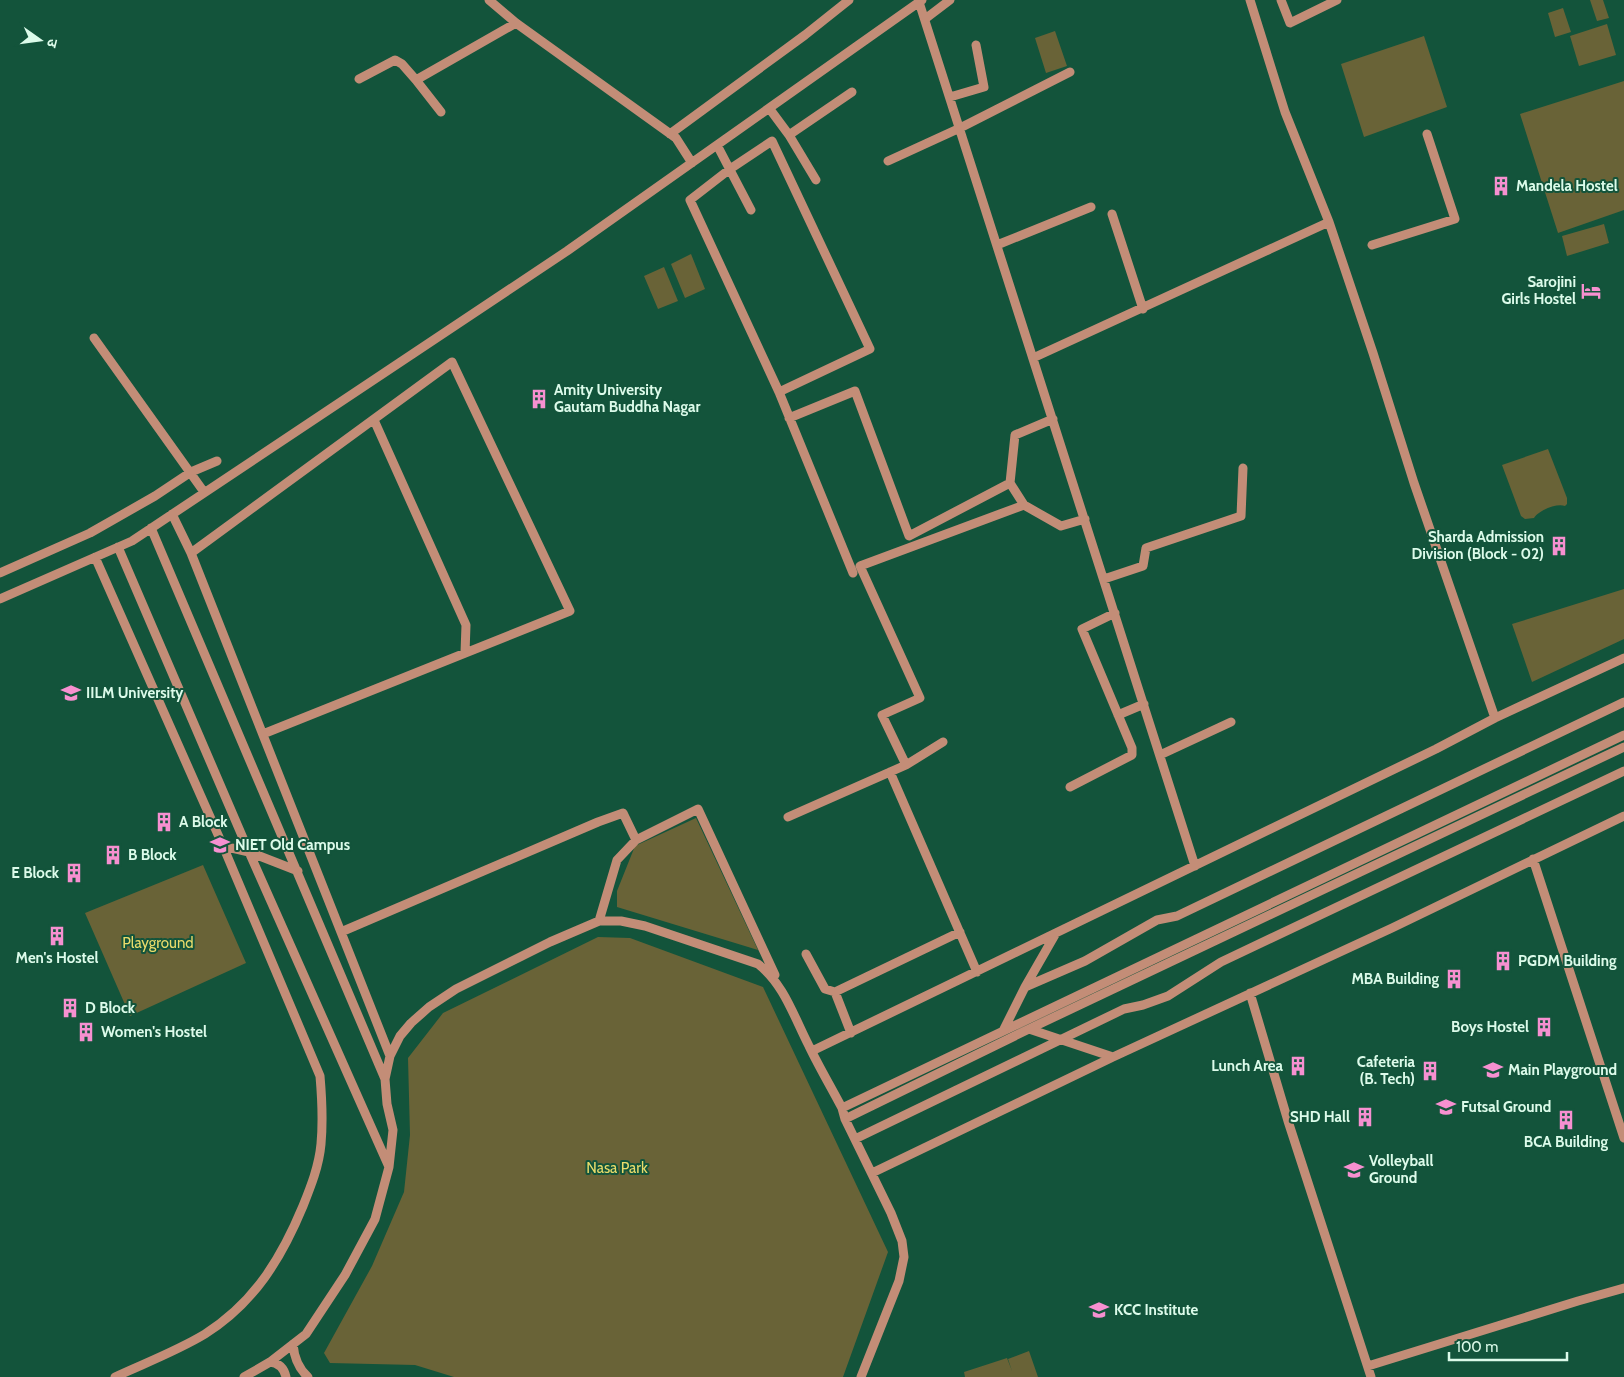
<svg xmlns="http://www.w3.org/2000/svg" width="1624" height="1377" font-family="Cabin,'Noto Sans Devanagari',sans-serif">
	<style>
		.green { fill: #696337 }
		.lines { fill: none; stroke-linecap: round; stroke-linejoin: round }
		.minor { stroke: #c38d77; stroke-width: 9 }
		.labels { text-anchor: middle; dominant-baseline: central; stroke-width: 4; stroke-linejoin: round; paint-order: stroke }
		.poi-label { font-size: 15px; font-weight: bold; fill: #dcfbea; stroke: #13543b; text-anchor: start }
		.park-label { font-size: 15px; fill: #e9db6b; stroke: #13543b }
	</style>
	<rect width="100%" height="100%" fill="#13543b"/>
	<path class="green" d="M1590,0H1603L1609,18L1597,21Z
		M1563,8L1571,32L1555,37L1548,13Z
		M1607,24L1616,55L1579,66L1570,36Z
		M1055,31L1067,66L1046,73L1035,38Z
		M1424,36L1447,107L1364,137L1341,64Z
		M1624,81V210L1558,233L1520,114Z
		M1604,224L1609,243L1567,256L1562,236Z
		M691,254L705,289L685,298L671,264Z
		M664,267L678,301L658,309L644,276Z
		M1548,449L1567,498V504L1565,506C1557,503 1539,510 1534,518L1525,519L1521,516L1502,465Z
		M1624,589V639L1532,682L1512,624Z
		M696,818L758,950L617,907V891L635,846Z
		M203,865L246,963L130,1016L85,913Z
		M598,937L630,938L763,987L888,1252L843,1377H454L415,1365L330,1363L324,1353L372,1266L404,1192L410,1135L408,1058L443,1013Z
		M1029,1351L1038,1377H965L964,1372L1007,1358L1012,1371L1008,1359Z"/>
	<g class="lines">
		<path class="minor" d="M489,0L516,23L676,138L692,163
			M1250,0L1285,112L1329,222L1373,353L1414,483L1495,718
			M1281,0L1290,23L1337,0
			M919,2L1195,866
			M925,19L950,0
			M359,79L395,60L402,64L416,80
			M950,97L984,87L976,45
			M769,108L789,135L816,180
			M441,112L416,80L516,23
			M670,134L805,35L849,0
			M789,135L852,92
			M717,145L751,210
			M888,161L960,128L1070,72
			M1112,214L1143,309
			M997,245L1091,207
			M1372,245L1455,219L1427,134
			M94,338L204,492
			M1033,358L1329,222
			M779,392L870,349L772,141L730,169L690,200L779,392L853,573
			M789,418L855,391L909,536L1010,483
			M1053,419L1015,435L1010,483L1024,505L1061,526L1085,519
			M374,420L466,625L465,653
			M172,514L191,553L390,1056
			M151,528L385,1079
			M118,547L249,852L389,1167
			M191,553L452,362L570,611L263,734
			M95,557L223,846L320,1076C322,1099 323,1122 321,1144C319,1166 311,1186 303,1206C281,1259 254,1303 205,1334C177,1351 145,1363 115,1377
			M0,573L90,533L155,496L191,472L217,461
			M1104,579L1143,566L1146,548L1241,516L1243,468
			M0,599L132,541L567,251L922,0
			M1118,715L1144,704
			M1160,755L1231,722
			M906,765L943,742
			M890,772L977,972
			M1070,787L1132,755V748L1082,629L1115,613
			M788,817L906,765L882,715L920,698L860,566L1024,505
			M223,846L249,852L298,871
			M1533,859L1624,1138
			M599,921L617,860L636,840L698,809L775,975
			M341,932L598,822L623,813L636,840
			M806,954L825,989L835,992L851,1033
			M1025,987L1085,961L1157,920L1177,916L1624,702
			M835,992L960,932
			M1250,993L1288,1121L1371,1377
			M1029,1029L1113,1057
			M1003,1031L1025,987L1056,933
			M812,1051L1436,749L1495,718L1624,658
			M842,1108L1624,735
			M845,1119L1029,1029L1624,747
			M855,1139L1124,1009L1143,1005L1168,996L1221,962L1624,771
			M872,1173L1113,1057L1392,928L1624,816
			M293,1344C294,1357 298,1368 308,1377
			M270,1362C279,1363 284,1368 286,1377
			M1368,1366L1578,1301L1624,1288
			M244,1377L270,1362L306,1334L345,1275L375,1219L389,1167L393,1130L387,1104L385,1079L390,1056L400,1036L411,1023L429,1007L456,989L550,942L599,921H621L645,926L758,964C784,984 794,1017 809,1046C819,1067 831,1087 842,1108L845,1119L891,1213L902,1241L904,1257L899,1281L861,1377"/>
	</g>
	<defs>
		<symbol id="building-bare" viewBox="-9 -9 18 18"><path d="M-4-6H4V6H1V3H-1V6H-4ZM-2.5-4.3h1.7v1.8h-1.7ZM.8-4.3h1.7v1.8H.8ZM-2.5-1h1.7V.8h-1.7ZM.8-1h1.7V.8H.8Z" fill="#f690d0" stroke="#13543b" stroke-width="2.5" paint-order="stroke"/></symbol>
		<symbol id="hotel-bare" viewBox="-9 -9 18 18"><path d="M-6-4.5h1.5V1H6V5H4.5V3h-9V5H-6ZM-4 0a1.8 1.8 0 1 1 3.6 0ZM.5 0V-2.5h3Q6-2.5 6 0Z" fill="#f690d0" stroke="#13543b" stroke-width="2.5" paint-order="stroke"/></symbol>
		<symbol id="university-bare" viewBox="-9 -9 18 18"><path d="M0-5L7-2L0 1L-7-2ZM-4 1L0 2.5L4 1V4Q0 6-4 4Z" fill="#f690d0" stroke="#13543b" stroke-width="2.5" paint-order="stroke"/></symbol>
	</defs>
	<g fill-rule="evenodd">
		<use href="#building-bare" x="1487" y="172" width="28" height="28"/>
		<use href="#hotel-bare" x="1577" y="277" width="28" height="28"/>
		<use href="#building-bare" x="525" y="385" width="28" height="28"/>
		<use href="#building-bare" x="1545" y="532" width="28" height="28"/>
		<use href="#university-bare" x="57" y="679" width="28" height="28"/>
		<use href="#building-bare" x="150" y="808" width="28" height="28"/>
		<use href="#university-bare" x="206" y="831" width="28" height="28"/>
		<use href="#building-bare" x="99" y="841" width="28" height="28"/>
		<use href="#building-bare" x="60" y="859" width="28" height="28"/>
		<use href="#building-bare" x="43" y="922" width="28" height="28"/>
		<use href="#building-bare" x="1489" y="947" width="28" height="28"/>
		<use href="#building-bare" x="1440" y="965" width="28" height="28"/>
		<use href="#building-bare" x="56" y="994" width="28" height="28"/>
		<use href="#building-bare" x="1530" y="1013" width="28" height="28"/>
		<use href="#building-bare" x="72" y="1018" width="28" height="28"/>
		<use href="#building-bare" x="1284" y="1052" width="28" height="28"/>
		<use href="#university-bare" x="1479" y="1056" width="28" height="28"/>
		<use href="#building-bare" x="1416" y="1057" width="28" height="28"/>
		<use href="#university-bare" x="1432" y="1093" width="28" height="28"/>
		<use href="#building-bare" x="1351" y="1103" width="28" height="28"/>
		<use href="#building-bare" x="1552" y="1106" width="28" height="28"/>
		<use href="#university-bare" x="1340" y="1156" width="28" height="28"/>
		<use href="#university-bare" x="1085" y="1296" width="28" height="28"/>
	</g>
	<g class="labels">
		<g class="poi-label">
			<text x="1516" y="186">Mandela Hostel</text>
			<text x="1576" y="282" text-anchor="end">Sarojini<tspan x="1576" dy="17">Girls Hostel</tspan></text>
			<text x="554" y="390">Amity University<tspan x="554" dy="17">Gautam Buddha Nagar</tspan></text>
			<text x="1544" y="537" text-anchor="end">Sharda Admission<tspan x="1544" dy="17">Division (Block - 02)</tspan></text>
			<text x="86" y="693">IILM University</text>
			<text x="179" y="822">A Block</text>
			<text x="235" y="845">NIET Old Campus</text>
			<text x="128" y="855">B Block</text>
			<text x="59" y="873" text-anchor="end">E Block</text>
			<text x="57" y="958" text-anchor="middle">Men's Hostel</text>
			<text x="1518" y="961">PGDM Building</text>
			<text x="1439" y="979" text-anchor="end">MBA Building</text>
			<text x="85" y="1008">D Block</text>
			<text x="1529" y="1027" text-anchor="end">Boys Hostel</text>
			<text x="101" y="1032">Women's Hostel</text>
			<text x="1415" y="1062" text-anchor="end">Cafeteria<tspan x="1415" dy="17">(B. Tech)</tspan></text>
			<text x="1283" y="1066" text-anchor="end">Lunch Area</text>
			<text x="1508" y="1070">Main Playground</text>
			<text x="1461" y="1107">Futsal Ground</text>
			<text x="1350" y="1117" text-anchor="end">SHD Hall</text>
			<text x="1566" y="1142" text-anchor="middle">BCA Building</text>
			<text x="1369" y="1161">Volleyball<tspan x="1369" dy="17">Ground</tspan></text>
			<text x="1114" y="1310">KCC Institute</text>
		</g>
		<g class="park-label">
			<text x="158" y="943">Playground</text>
			<text x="617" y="1168">Nasa Park</text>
		</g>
	</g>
	<g transform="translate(40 40) rotate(104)" stroke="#13543b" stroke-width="4" paint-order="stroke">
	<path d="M0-4L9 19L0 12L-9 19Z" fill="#dcfbea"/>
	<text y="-8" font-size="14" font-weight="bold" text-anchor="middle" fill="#dcfbea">उ</text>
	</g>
	<path d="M1449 1352v8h118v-8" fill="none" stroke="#dcfbea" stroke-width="2.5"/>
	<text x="1456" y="1352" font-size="15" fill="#dcfbea" stroke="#13543b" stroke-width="4" paint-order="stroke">100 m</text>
</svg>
